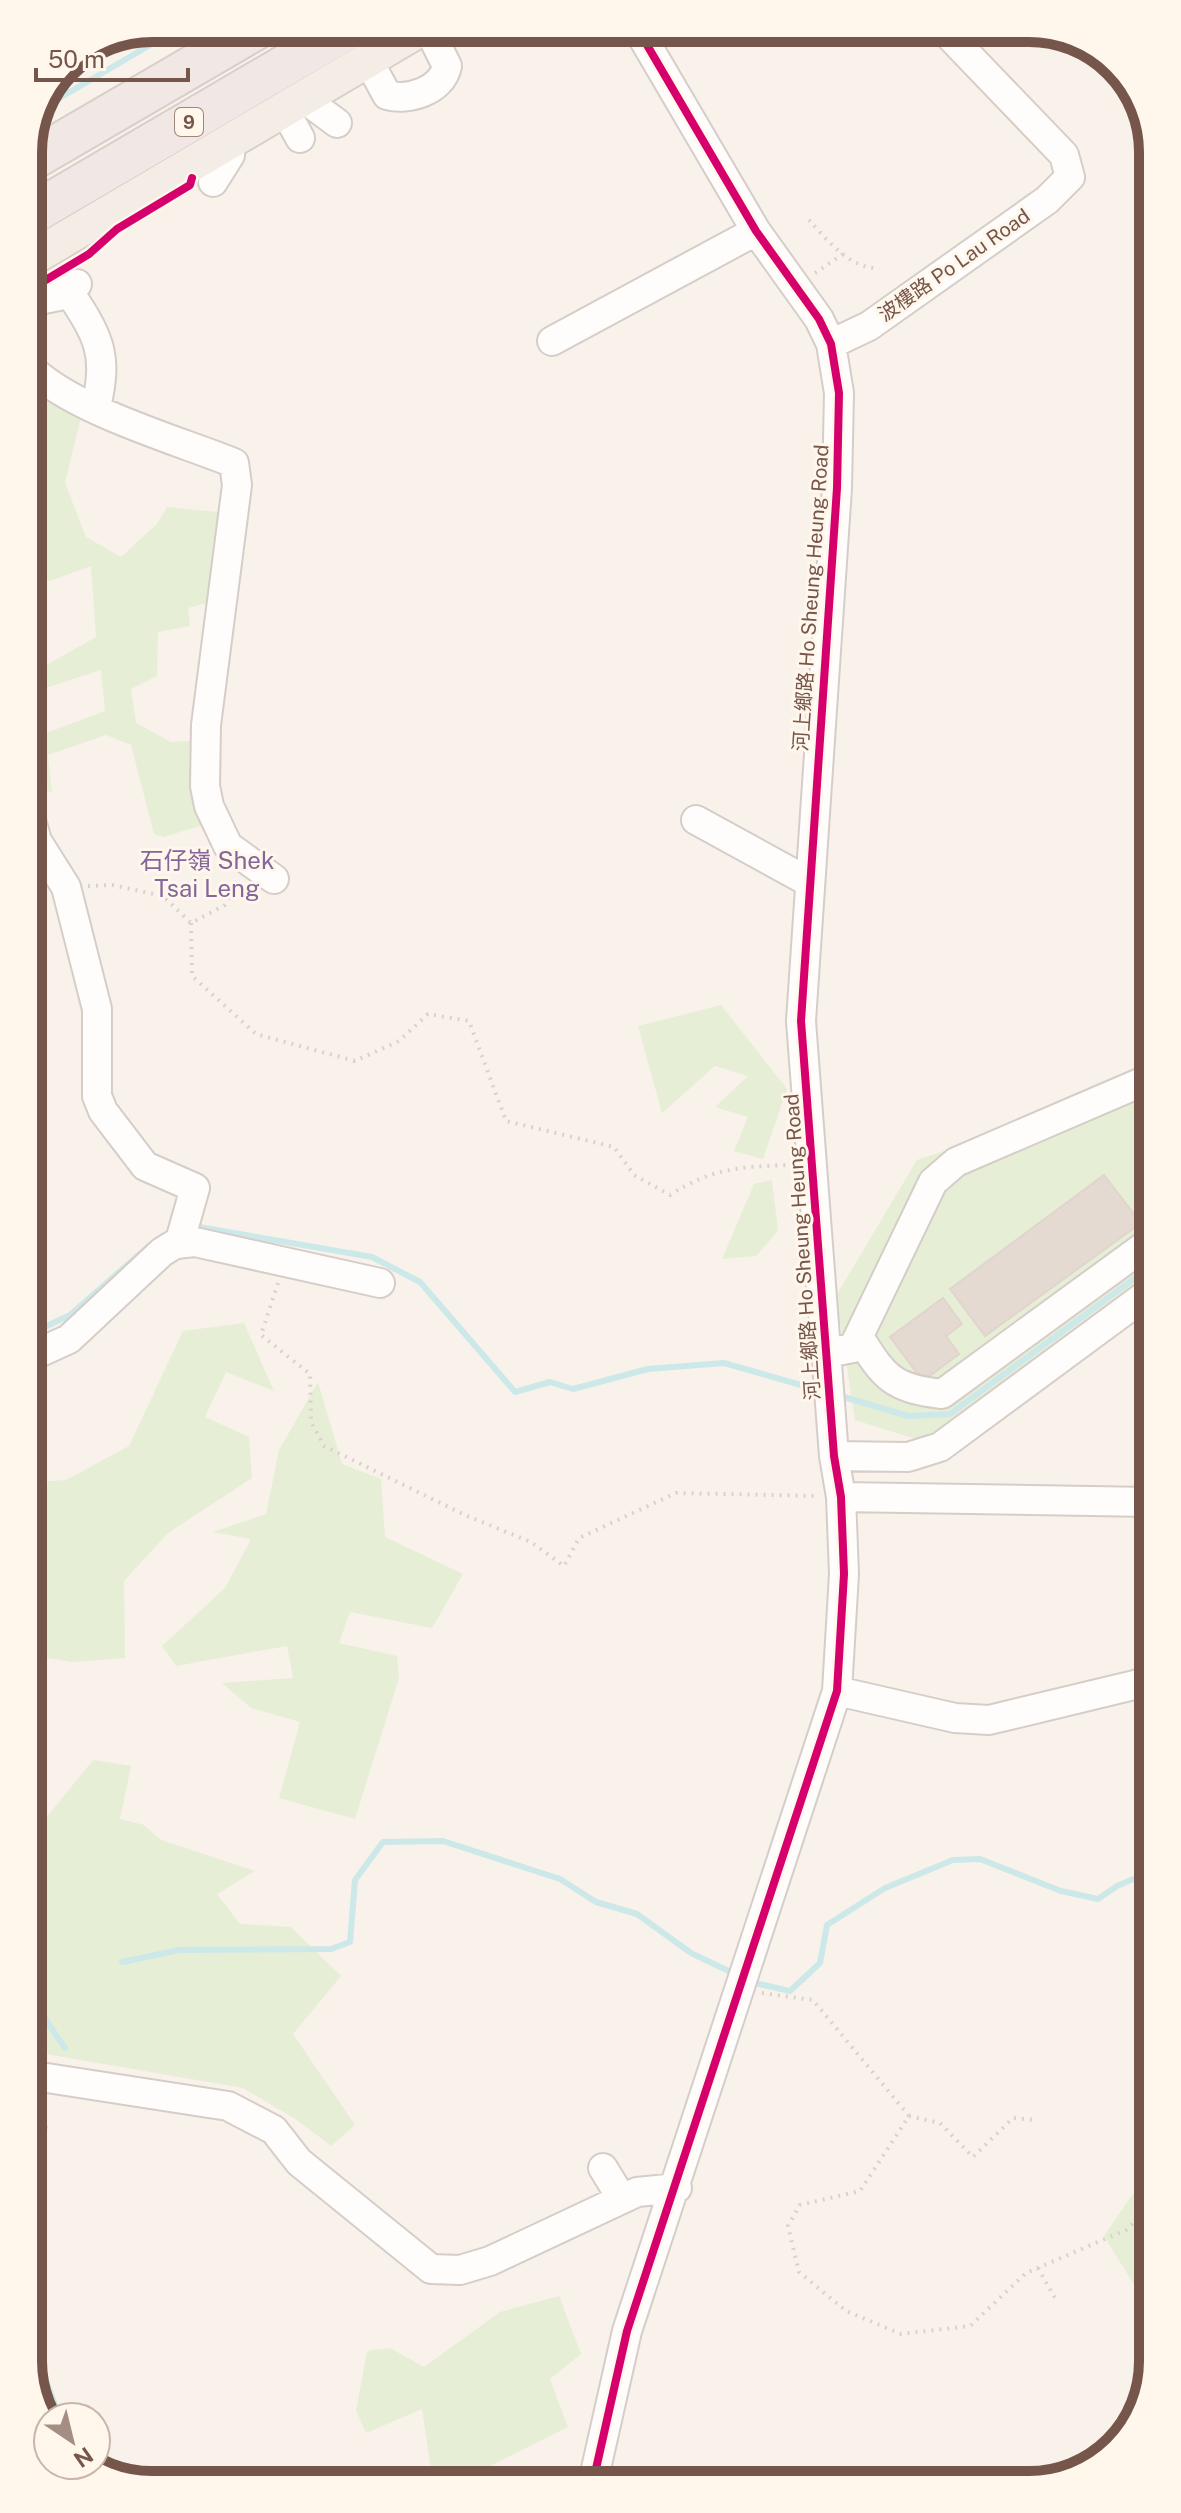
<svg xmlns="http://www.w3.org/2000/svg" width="1181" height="2513" font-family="'Public Sans','Noto Sans SC',sans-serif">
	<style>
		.green { fill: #e6eed6 }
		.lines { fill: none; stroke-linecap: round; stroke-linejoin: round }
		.stream { stroke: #cde8e8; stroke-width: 6 }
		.building { fill: #e4dad2; stroke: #e1d4cd; stroke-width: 2 }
		.minor-casing { stroke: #d6cdc8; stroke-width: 32 }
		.major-casing { stroke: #d9cfc9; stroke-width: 38 }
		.highway-casing { stroke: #d9cfc9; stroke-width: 44 }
		.path { stroke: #dad1ce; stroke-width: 4; stroke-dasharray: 2 6; stroke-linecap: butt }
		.minor { stroke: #fefdfc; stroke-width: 28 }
		.major { stroke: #f3ede5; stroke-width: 34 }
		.highway { stroke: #f1e7e4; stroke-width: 40 }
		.cycleway-casing { stroke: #fff6ec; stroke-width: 13 }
		.cycleway { stroke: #d6006c; stroke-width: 8 }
		.labels { text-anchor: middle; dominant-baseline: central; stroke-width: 6; stroke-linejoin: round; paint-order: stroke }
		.shield { fill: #fff6ec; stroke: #9f867b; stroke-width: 2 }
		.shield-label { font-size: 18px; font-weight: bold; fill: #76564a }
		.street-label { font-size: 20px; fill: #76564a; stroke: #fff6ec }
		.quarter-label { font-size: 24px; fill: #84669a; stroke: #fff6ec }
		.rim { fill: none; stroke: #76564a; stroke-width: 10 }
	</style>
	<rect width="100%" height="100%" fill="#f8f2eb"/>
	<path class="green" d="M29,387L70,400L82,413L65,483L86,537L121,557L157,524L167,507L227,513L232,596L188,608L190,626L158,632L157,676L131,689L136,723L171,742L207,740L227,818L163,837L154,834L131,745L106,735L48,755L52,792L30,787V739L105,711L101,670L39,690L30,679V674L96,637L91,566L30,588Z
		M721,1005L787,1089L763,1159L734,1151L748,1117L715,1107L748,1076L715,1066L662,1113L638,1026Z
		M1149,1072L1150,1278L958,1424L925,1442L855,1420L836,1296L917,1160L1001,1132Z
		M772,1180L778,1231L756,1256L722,1259L754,1184Z
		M244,1323L274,1391L226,1372L205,1417L249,1437L252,1478L168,1533L124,1581L125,1658L73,1662L33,1656L32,1493L39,1482L66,1480L129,1446L183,1331Z
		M318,1382L342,1464L381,1479L385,1537L463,1574L432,1628L350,1612L339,1643L397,1656L399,1678L355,1819L279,1798L300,1722L251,1708L222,1683L293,1678L287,1646L176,1666L162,1646L225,1588L251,1539L213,1532L266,1514L279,1450Z
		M93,1760L131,1766L120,1819L144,1825L161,1840L255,1871L217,1894L240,1924L291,1927L341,1976L293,2034L355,2125L331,2146L297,2120L243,2088L34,2052L33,1834Z
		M1152,2166L1153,2314H1152L1104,2236Z
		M559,2296L581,2354L550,2379L568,2427L492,2465L485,2482L433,2483L422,2409L366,2433L356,2411L367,2351L390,2348L424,2367L500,2312Z"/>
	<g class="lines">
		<path class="stream" d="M46,106L179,28
			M194,1226L372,1257L420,1282L515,1392L550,1382L573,1389L648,1369L724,1363L822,1391
			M32,1333L70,1315L150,1245
			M837,1395L908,1416L950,1414L1150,1267
			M122,1962L179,1950L331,1949L350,1942L355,1880L383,1842L443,1841L560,1879L596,1902L637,1914L691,1953L737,1975
			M750,1982L790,1991L820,1963L827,1925L885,1888L953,1860L980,1859L1061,1891L1098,1899L1117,1886L1152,1871
			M34,2003L65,2048
			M34,2154L45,2127
			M35,2353L60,2417
			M94,2465L96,2467"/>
	</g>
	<path class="building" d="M1104,1175L1141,1223L985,1336L950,1289Z
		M943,1298L962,1324L946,1336L959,1354L923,1381L890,1337Z"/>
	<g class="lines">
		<defs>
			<path id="minor" d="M368,60L387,95C408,101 442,91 447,66L428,28
				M308,95L314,106L337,123
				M284,109L300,138
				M213,182L230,155L224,144
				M68,290C98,336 109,353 96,407
				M29,302L59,296L77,284
				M552,341L756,231
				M831,344L869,326L1047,200L1070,177L1064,155L942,28
				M29,367C74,411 174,439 234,463L237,485L206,725L205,786L209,806L228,846L274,879
				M30,817L37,841L66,887L97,1009V1096L103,1111L145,1166L195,1188L179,1244
				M696,820L809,882
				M859,1337C885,1378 892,1388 942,1394L1150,1242
				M827,1353L853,1348L933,1182L956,1162L1149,1079
				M32,1356L69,1339L162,1252L175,1244L195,1242L380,1283
				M834,1456L908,1457L940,1447L1150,1292
				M841,1497L1150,1502
				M837,1691L955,1718L989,1720L1151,1681
				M34,2076L228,2106L274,2130L299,2162L431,2269L460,2270L490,2261L637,2192L677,2188
				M603,2168L622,2199
				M593,2482L627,2331L837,1691L844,1574L841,1497L834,1456L801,1021L837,488L839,393L831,344L819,319L756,231L637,28"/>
			<path id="major" d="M29,260L422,28"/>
			<path id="highway" d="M28,162L258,28
				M28,216L349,28"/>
		</defs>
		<use href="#minor" class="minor-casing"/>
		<use href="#major" class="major-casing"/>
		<use href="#highway" class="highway-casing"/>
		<path class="path" d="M668,35L679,28
			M55,85L146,30
			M809,220C826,239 850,269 878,268
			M815,273L843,254
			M88,886L112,885L163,896L191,923L225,905L237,882
			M191,923L192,976L256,1034L355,1061L399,1041L428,1014L469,1021L506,1121L614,1147L634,1175L670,1195C712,1168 739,1167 788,1165
			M278,1283L261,1335L310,1374L311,1422L324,1446L465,1515L531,1542L564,1566L579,1538L676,1493L819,1496
			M762,1993L813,2000L909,2116L860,2191L800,2205L788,2226L799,2272L846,2311L901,2334L970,2326L1026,2273L1126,2230L1153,2205
			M909,2116L940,2123L973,2157L1013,2118L1035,2120
			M1038,2268L1055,2298"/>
		<use href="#minor" class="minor"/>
		<use href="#major" class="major"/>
		<use href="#highway" class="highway"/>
		<defs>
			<path id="cycleway" d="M29,290L89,254L117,229L190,185L192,178
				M593,2482L627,2331L837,1691L844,1574L841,1497L834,1456L801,1021L837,488L839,393L831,344L819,319L756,231L637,28"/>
		</defs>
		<use href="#cycleway" class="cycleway-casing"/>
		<use href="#cycleway" class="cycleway"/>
	</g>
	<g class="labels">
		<rect class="shield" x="175" y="108" width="28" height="28" rx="6"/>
		<g class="shield-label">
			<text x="189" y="122">9</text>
		</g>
		<g class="street-label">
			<text transform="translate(954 265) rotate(-35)">波樓路 Po Lau Road</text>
			<text transform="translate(811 598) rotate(-86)">河上鄉路 Ho Sheung Heung Road</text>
			<text transform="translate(802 1247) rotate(-94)">河上鄉路 Ho Sheung Heung Road</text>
		</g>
		<g class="quarter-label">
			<text x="207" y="860">石仔嶺 Shek<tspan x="207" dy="28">Tsai Leng</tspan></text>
		</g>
	</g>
	<path d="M0 0H1181V2513H0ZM152 42H1029A110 110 0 0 1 1139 152V2361A110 110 0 0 1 1029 2471H152A110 110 0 0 1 42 2361V152A110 110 0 0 1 152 42Z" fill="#fff6ec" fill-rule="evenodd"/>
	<path class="rim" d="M152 42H1029A110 110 0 0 1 1139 152V2361A110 110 0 0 1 1029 2471H152A110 110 0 0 1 42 2361V152A110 110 0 0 1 152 42Z"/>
	<g transform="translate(72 2441) rotate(145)"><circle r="38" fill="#fff6ec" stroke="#c8b6ab" stroke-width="2"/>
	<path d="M0-6L14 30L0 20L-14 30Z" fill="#a48d82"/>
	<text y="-12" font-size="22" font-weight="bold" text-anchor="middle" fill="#76564a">N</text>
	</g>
	<path d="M36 68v12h152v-12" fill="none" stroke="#76564a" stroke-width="4"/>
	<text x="48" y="68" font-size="24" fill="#76564a" stroke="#fff6ec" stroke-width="6" paint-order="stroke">50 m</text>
</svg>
